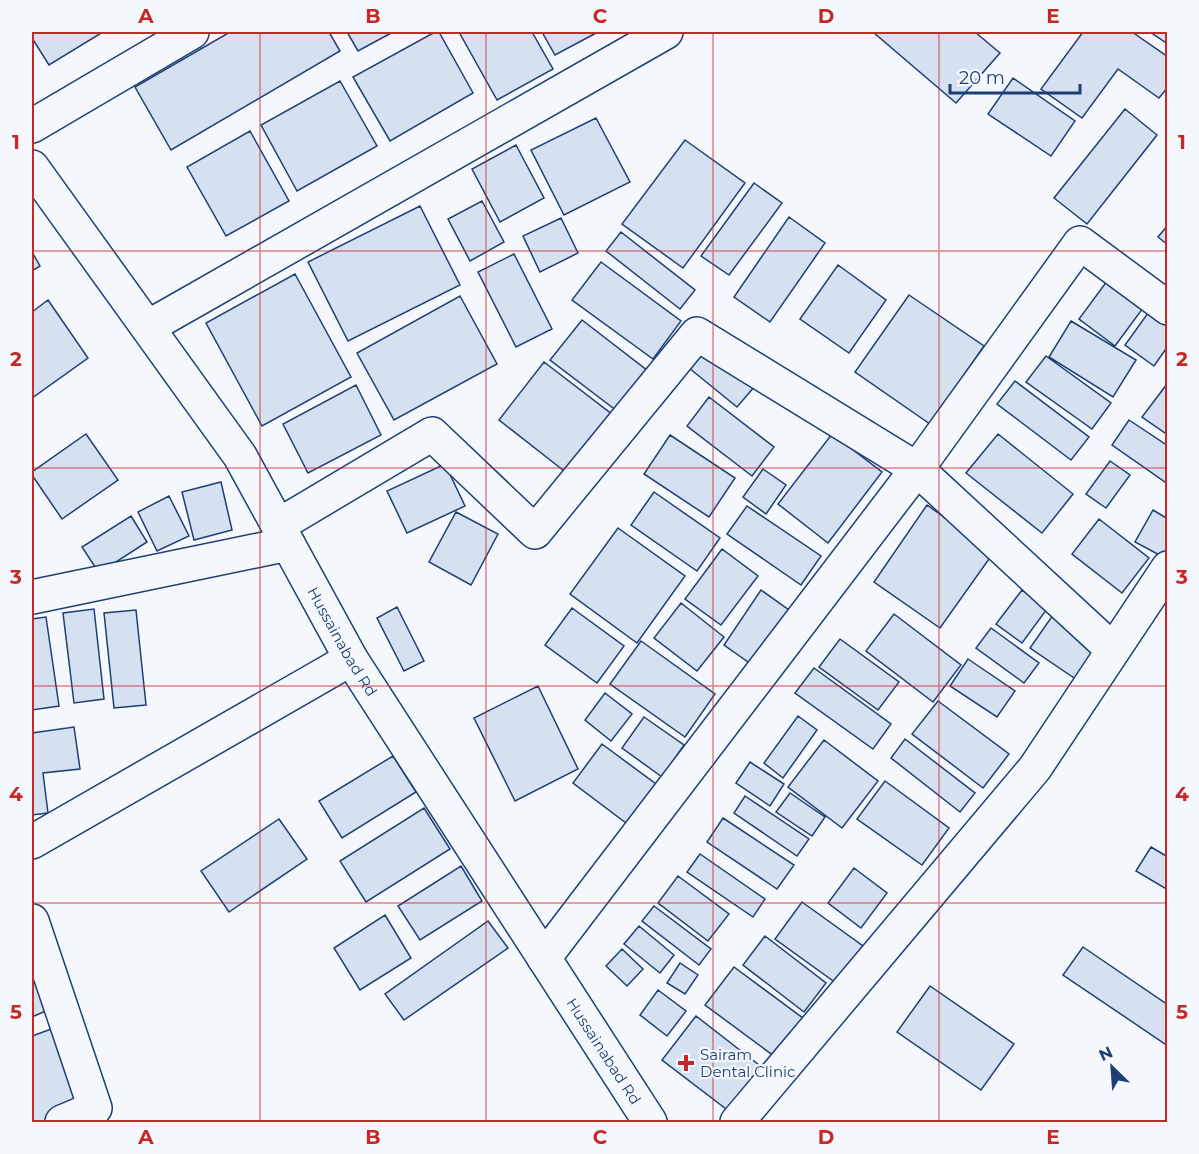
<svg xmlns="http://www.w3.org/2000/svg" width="1199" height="1154" font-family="Montserrat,sans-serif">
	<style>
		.building { fill: #d5e0f0; stroke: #1d3f73; stroke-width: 1.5 }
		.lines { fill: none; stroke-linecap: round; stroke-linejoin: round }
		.street-casing { stroke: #1d3f73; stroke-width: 36 }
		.secondary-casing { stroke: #1d3f73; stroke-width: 36 }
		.street { stroke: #f4f7fb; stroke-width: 33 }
		.secondary { stroke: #f4f7fb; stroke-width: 33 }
		.grid { fill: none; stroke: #c62828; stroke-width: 1.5; stroke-opacity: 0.55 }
		.poi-dot { fill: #c62828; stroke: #f4f7fb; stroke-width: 2 }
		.labels { text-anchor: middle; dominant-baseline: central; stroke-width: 4.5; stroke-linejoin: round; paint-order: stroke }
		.street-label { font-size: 15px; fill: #1d3f73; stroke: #f4f7fb }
		.poi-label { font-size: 15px; fill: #1d3f73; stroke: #f4f7fb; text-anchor: start }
		.neatline { fill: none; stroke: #c62828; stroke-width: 2 }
		.grid-label { font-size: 20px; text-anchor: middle; font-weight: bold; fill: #c62828 }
	</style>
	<rect width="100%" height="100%" fill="#f4f7fb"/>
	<path class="building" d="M32,32H103L49,65L32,38Z
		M230,32H329L340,51L171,150L135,87Z
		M347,32H393L358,51Z
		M435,32H439L473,93L390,141L353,77Z
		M459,32H532L553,69L497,100Z
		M542,32H598L555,55Z
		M873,32H975L1000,53L956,103Z
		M1083,32H1132L1168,57V87L1159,98L1118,69L1082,118L1041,89Z
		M1150,32H1168V44Z
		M1013,78L1075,121L1051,156L988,114Z
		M340,81L377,146L297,191L261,125Z
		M1125,109L1157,135L1087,224L1054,198Z
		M596,118L630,182L564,215L531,150Z
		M250,131L289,201L226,236L187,167Z
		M685,140L745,183L683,268L622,224Z
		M516,145L544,198L500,222L472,169Z
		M754,183L782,203L729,275L701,256Z
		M482,201L504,242L470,261L448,219Z
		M420,206L460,285L348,341L308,262Z
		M789,217L825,243L770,322L734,297Z
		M561,218L578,253L540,272L523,236Z
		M1168,225V245L1158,237Z
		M621,232L695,290L680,309L606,251Z
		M32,252L40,266L32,271Z
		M514,254L552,329L516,347L478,272Z
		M601,262L681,321L653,359L572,300Z
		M838,265L886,300L849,353L800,319Z
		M1113,273L1149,300L1115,346L1079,319Z
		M295,274L351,377L262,426L206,323Z
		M909,295L984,346L930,424L855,372Z
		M460,296L497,364L394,420L357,353Z
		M48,300L88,358L32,398V312Z
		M1156,302L1168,310V346L1154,366L1125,345Z
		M582,320L648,371L617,411L550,360Z
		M1071,321L1136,360L1113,397L1049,357Z
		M707,347L755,386L737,407L689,368Z
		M1046,356L1111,403L1092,429L1026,382Z
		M544,362L613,415L568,474L499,420Z
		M1015,381L1089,437L1071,460L997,404Z
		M1167,384L1168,385V435L1142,417Z
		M356,385L381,435L308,473L283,424Z
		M709,397L774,447L752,476L687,426Z
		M1129,420L1168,446V484L1112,445Z
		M86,434L118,480L62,519L32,475V472Z
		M832,434L882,472L828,543L778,504Z
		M998,434L1073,494L1042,533L966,473Z
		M670,435L735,478L709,517L644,474Z
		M1110,461L1130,475L1106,508L1086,494Z
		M445,464L465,506L407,533L387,491Z
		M763,469L786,485L766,514L743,497Z
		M221,482L232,530L194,540L182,492Z
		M654,492L720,538L697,571L631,525Z
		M169,496L189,536L157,551L138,512Z
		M927,505L994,552L940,628L874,582Z
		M747,506L821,556L801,585L727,534Z
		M1153,510L1168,519V554L1165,558L1135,542Z
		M456,512L498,534L471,585L429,562Z
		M131,516L147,542L99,573L82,547Z
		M1099,519L1149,558L1122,593L1072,554Z
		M618,528L685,576L637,643L570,594Z
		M722,549L758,576L721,625L685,599Z
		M761,590L796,615L758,669L724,645Z
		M1022,590L1047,609L1022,643L996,624Z
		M681,603L724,637L697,671L654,638Z
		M397,607L424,661L404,671L377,618Z
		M572,608L624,646L597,683L545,645Z
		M94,609L104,699L74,703L63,613Z
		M136,610L146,705L114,708L104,613Z
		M894,614L961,665L933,702L866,651Z
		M1053,615L1105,651L1083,684L1030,648Z
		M46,617L59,706L32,710V619Z
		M991,628L1039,663L1024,683L976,648Z
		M840,639L899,682L878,710L819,667Z
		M641,641L715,694L685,737L610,684Z
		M968,659L1015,691L997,717L950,686Z
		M814,668L891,724L873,749L795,693Z
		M538,686L578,769L515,801L474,718Z
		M605,693L632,714L611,741L585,720Z
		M938,701L1009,754L983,788L912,734Z
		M798,716L817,730L783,778L764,763Z
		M644,717L684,745L662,777L622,748Z
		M74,727L80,769L43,773L48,813L32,815V733Z
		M905,739L975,793L960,812L891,758Z
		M824,740L878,781L842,828L788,787Z
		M602,744L660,787L630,826L573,783Z
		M393,756L416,792L342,838L319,801Z
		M750,762L784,784L770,806L736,783Z
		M885,781L949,828L922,865L857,819Z
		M790,793L825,817L812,836L776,812Z
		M745,796L809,839L797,856L734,813Z
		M424,808L450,849L366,902L340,861Z
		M723,818L794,865L777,889L707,842Z
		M279,819L307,859L229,912L201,871Z
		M1151,847L1168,857V890L1136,871Z
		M700,854L765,899L753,917L687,872Z
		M461,866L482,901L420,940L398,906Z
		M854,868L887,893L861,928L828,903Z
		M678,876L729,914L708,941L658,903Z
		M802,902L863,946L836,983L775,939Z
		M654,906L711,949L699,965L642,921Z
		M385,915L411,958L360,990L334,948Z
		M488,921L508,948L404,1020L385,994Z
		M639,926L674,955L660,973L624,944Z
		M765,936L826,983L804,1012L743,965Z
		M1083,947L1168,1005V1046L1063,975Z
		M622,949L643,969L627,986L606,966Z
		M680,963L698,975L685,994L667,983Z
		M32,966L48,1010L32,1017Z
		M734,967L811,1024L782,1062L705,1005Z
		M930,986L1014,1044L981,1090L897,1032Z
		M658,990L686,1011L667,1036L640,1015Z
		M696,1016L768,1072L734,1115L662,1060Z
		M54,1028L83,1112L51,1122H32V1036Z"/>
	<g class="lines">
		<defs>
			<path id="street" d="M32,126L192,32
				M148,327L666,32
				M279,525L432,434L535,532L697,334L917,469L544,958
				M32,597L288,544
				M1113,650L917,469L1080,243L1168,308
				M32,842L351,659
				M32,921L95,1108L62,1122
				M737,1122L1035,768L1168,568"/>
			<g id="secondary">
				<path id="s1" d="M32,167L240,456L351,659L650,1122"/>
			</g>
		</defs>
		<use href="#street" class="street-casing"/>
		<use href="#secondary" class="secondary-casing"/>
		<use href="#street" class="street"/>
		<use href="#secondary" class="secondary"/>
	</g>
	<path class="grid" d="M260,32V1122M486,32V1122M713,32V1122M939,32V1122M32,251H1168M32,468H1168M32,686H1168M32,903H1168"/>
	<path class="poi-dot" d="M683 1054h6v6h6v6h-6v6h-6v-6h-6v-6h6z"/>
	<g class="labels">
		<g class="street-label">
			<text stroke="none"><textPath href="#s1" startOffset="568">Hussainabad Rd</textPath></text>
			<text stroke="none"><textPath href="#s1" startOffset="1054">Hussainabad Rd</textPath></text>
		</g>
		<g class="poi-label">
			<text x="700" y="1054">Sairam<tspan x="700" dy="17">Dental Clinic</tspan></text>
		</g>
	</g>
	<rect width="1199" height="1154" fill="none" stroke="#f4f7fb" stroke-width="66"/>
	<g transform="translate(1112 1067) rotate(335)" stroke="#f4f7fb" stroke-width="4.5" paint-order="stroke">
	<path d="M0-4.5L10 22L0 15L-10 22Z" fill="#1d3f73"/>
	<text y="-9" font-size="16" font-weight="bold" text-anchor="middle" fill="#1d3f73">N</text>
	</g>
	<path d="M950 84v9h130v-9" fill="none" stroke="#1d3f73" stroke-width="3"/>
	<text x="959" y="84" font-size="18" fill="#1d3f73" stroke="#f4f7fb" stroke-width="4.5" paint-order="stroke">20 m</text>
	<rect x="33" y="33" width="1133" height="1088" class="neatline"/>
	<g class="grid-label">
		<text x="146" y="23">A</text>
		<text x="373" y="23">B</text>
		<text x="600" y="23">C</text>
		<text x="826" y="23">D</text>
		<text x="1053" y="23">E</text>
		<text x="16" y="149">1</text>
		<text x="1182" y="149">1</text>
		<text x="16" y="366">2</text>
		<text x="1182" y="366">2</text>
		<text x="16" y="584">3</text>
		<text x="1182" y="584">3</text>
		<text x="16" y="801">4</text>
		<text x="1182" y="801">4</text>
		<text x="16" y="1019">5</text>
		<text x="1182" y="1019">5</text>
		<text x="146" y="1144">A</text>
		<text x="373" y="1144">B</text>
		<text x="600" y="1144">C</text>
		<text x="826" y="1144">D</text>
		<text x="1053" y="1144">E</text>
	</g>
</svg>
